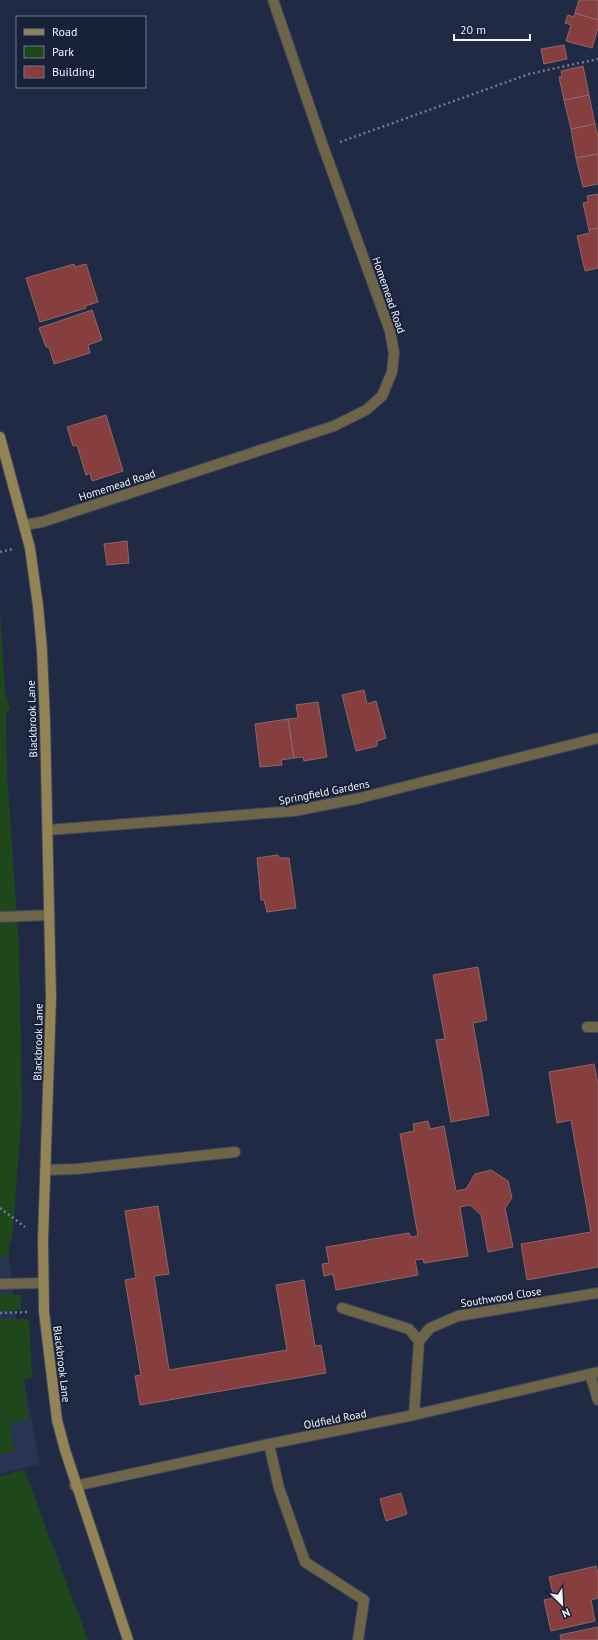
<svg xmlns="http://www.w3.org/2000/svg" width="598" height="1640" font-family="'PT Sans',sans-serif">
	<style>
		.built { fill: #283454 }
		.green { fill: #1e481b }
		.building { fill: #863e3e; stroke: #8e6866 }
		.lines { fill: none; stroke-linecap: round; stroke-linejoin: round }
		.lane-casing { stroke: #3e465e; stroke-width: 12 }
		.street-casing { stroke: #3e465e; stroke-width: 12 }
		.secondary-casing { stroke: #3e465e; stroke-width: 12 }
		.path { stroke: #757b8e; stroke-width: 2.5; stroke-dasharray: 2 3; stroke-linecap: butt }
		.lane { stroke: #6e6548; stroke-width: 10 }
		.street { stroke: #6e6548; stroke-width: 10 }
		.secondary { stroke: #938455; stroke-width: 10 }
		.labels { text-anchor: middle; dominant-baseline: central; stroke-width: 4; stroke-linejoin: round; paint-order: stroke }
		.street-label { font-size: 11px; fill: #f2f5fc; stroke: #172139 }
	</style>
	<rect width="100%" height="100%" fill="#212a44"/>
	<path class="built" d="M0,1257H9L22,1368L40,1464L0,1474Z"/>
	<path class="green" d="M0,610L5,691L10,709L6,713L7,773L19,946L22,1111L12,1241L9,1242V1257H0Z
		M0,1293L21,1295V1310L0,1311Z
		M0,1319H29L32,1378L24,1379L28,1420L10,1423L14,1452L0,1454Z
		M24,1469L88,1640H0V1477Z"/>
	<path class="building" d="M579,0H598V20L575,13Z
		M575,13L598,20V28L592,48L566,41L571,25L565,23L568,15L574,17Z
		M564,45L567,59L544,64L541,49Z
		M583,66L589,95L564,100L559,77H562L561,71Z
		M589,95L595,124L571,129L564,100Z
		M595,124L598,137V154L576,158L571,129Z
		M598,154V184L583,187L576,158Z
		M598,194V228L589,230L583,203L588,202L587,196Z
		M598,228V268L585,271L577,236L590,233L589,230Z
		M74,264L75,267L86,264L98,302L85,306L86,308L40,322L26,278Z
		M92,310L102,340L88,345L90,353L54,364L49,347H46L39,328Z
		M106,415L123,471L92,481L90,473L86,475L77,445L73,446L67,427Z
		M127,541L129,563L107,565L104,544Z
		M364,690L367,704L376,701L386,738L377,741V746L356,751L342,695Z
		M318,702L327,757L304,761L303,757L294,758L288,719L298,718L296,705Z
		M288,719L294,758L281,760L282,765L260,767L255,724Z
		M278,855L279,858H289L296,908L267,912L264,900H261L257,858Z
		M478,967L487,1020L473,1023L489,1115L451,1122L436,1040L445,1039L433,975Z
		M594,1064L598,1084V1267L527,1280L521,1244L591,1232L571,1120L557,1123L549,1072Z
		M428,1121L430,1129L444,1126L456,1191L466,1189L475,1174L491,1170L508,1181L512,1198L505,1208L513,1247L488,1252L481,1215L470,1205L460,1207L468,1256L424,1263L423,1259L415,1260L418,1275L336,1290L333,1274L324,1276L322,1264L329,1263L326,1247L409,1233L411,1237L418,1236L400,1134L414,1131L413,1124Z
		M158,1206L169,1274L154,1276L169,1370L287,1350L276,1285L304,1280L315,1346L321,1345L326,1373L140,1405L135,1376L141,1375L125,1280L136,1278L125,1211Z
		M401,1493L407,1514L386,1521L380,1499Z
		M596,1566L598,1573V1598L591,1600L595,1621L551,1631L544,1600L554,1598L549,1577Z
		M598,1627V1640H561L560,1635Z"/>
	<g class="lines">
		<defs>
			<path id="lane" d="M0,917L49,915
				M45,1170L77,1169L235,1152
				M0,1284L43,1283
				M342,1308L409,1329L419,1341"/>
			<path id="street" d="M24,525L42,522L334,426L366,410L382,396L392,372L394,353L390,331L323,146L273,0
				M48,830L294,811L360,798L598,738
				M587,1027H598
				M590,1374L598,1400
				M414,1415L419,1341L430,1328L458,1316L598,1293
				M269,1444L279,1488L305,1562L364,1600L358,1640
				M75,1486L269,1444L414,1415L598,1372"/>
			<path id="secondary" d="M0,437L30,548L38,606L42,650L45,722L51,998L43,1240L44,1312L57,1420L65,1450L128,1640"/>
		</defs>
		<use href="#lane" class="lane-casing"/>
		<use href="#street" class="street-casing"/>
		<use href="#secondary" class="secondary-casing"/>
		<path class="path" d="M340,142L529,74L598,59
			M0,552L13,549
			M0,1208L25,1227
			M0,1313L27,1312"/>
		<use href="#lane" class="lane"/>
		<use href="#street" class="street"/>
		<use href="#secondary" class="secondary"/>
	</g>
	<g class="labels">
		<g class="street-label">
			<text transform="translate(389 295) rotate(71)">Homemead Road</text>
			<text transform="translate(117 485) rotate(-18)">Homemead Road</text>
			<text transform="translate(32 719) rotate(-92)">Blackbrook Lane</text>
			<text transform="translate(324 792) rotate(-11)">Springfield Gardens</text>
			<text transform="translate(38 1042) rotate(-89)">Blackbrook Lane</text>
			<text transform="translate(501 1297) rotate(-9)">Southwood Close</text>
			<text transform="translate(62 1364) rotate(83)">Blackbrook Lane</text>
			<text transform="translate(335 1419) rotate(-11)">Oldfield Road</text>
		</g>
	</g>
	<rect x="16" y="16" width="130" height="72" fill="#172139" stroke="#6f7687"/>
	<rect x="24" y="29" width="20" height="6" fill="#938455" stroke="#6f7687"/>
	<text x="52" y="36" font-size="12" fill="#f2f5fc">Road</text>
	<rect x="24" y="46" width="20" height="12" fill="#1e481b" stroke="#6f7687"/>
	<text x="52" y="56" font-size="12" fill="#f2f5fc">Park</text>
	<rect x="24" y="66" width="20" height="12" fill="#863e3e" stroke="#6f7687"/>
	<text x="52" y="76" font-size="12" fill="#f2f5fc">Building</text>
	<g transform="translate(562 1604) rotate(156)" stroke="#172139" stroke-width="3" paint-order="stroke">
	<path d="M0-3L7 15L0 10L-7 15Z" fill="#f2f5fc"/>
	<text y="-6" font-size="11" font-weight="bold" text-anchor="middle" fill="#f2f5fc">N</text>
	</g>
	<path d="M454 34v6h76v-6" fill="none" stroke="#f2f5fc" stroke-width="2"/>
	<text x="460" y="34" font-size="12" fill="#f2f5fc" stroke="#172139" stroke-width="3" paint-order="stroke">20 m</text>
</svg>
